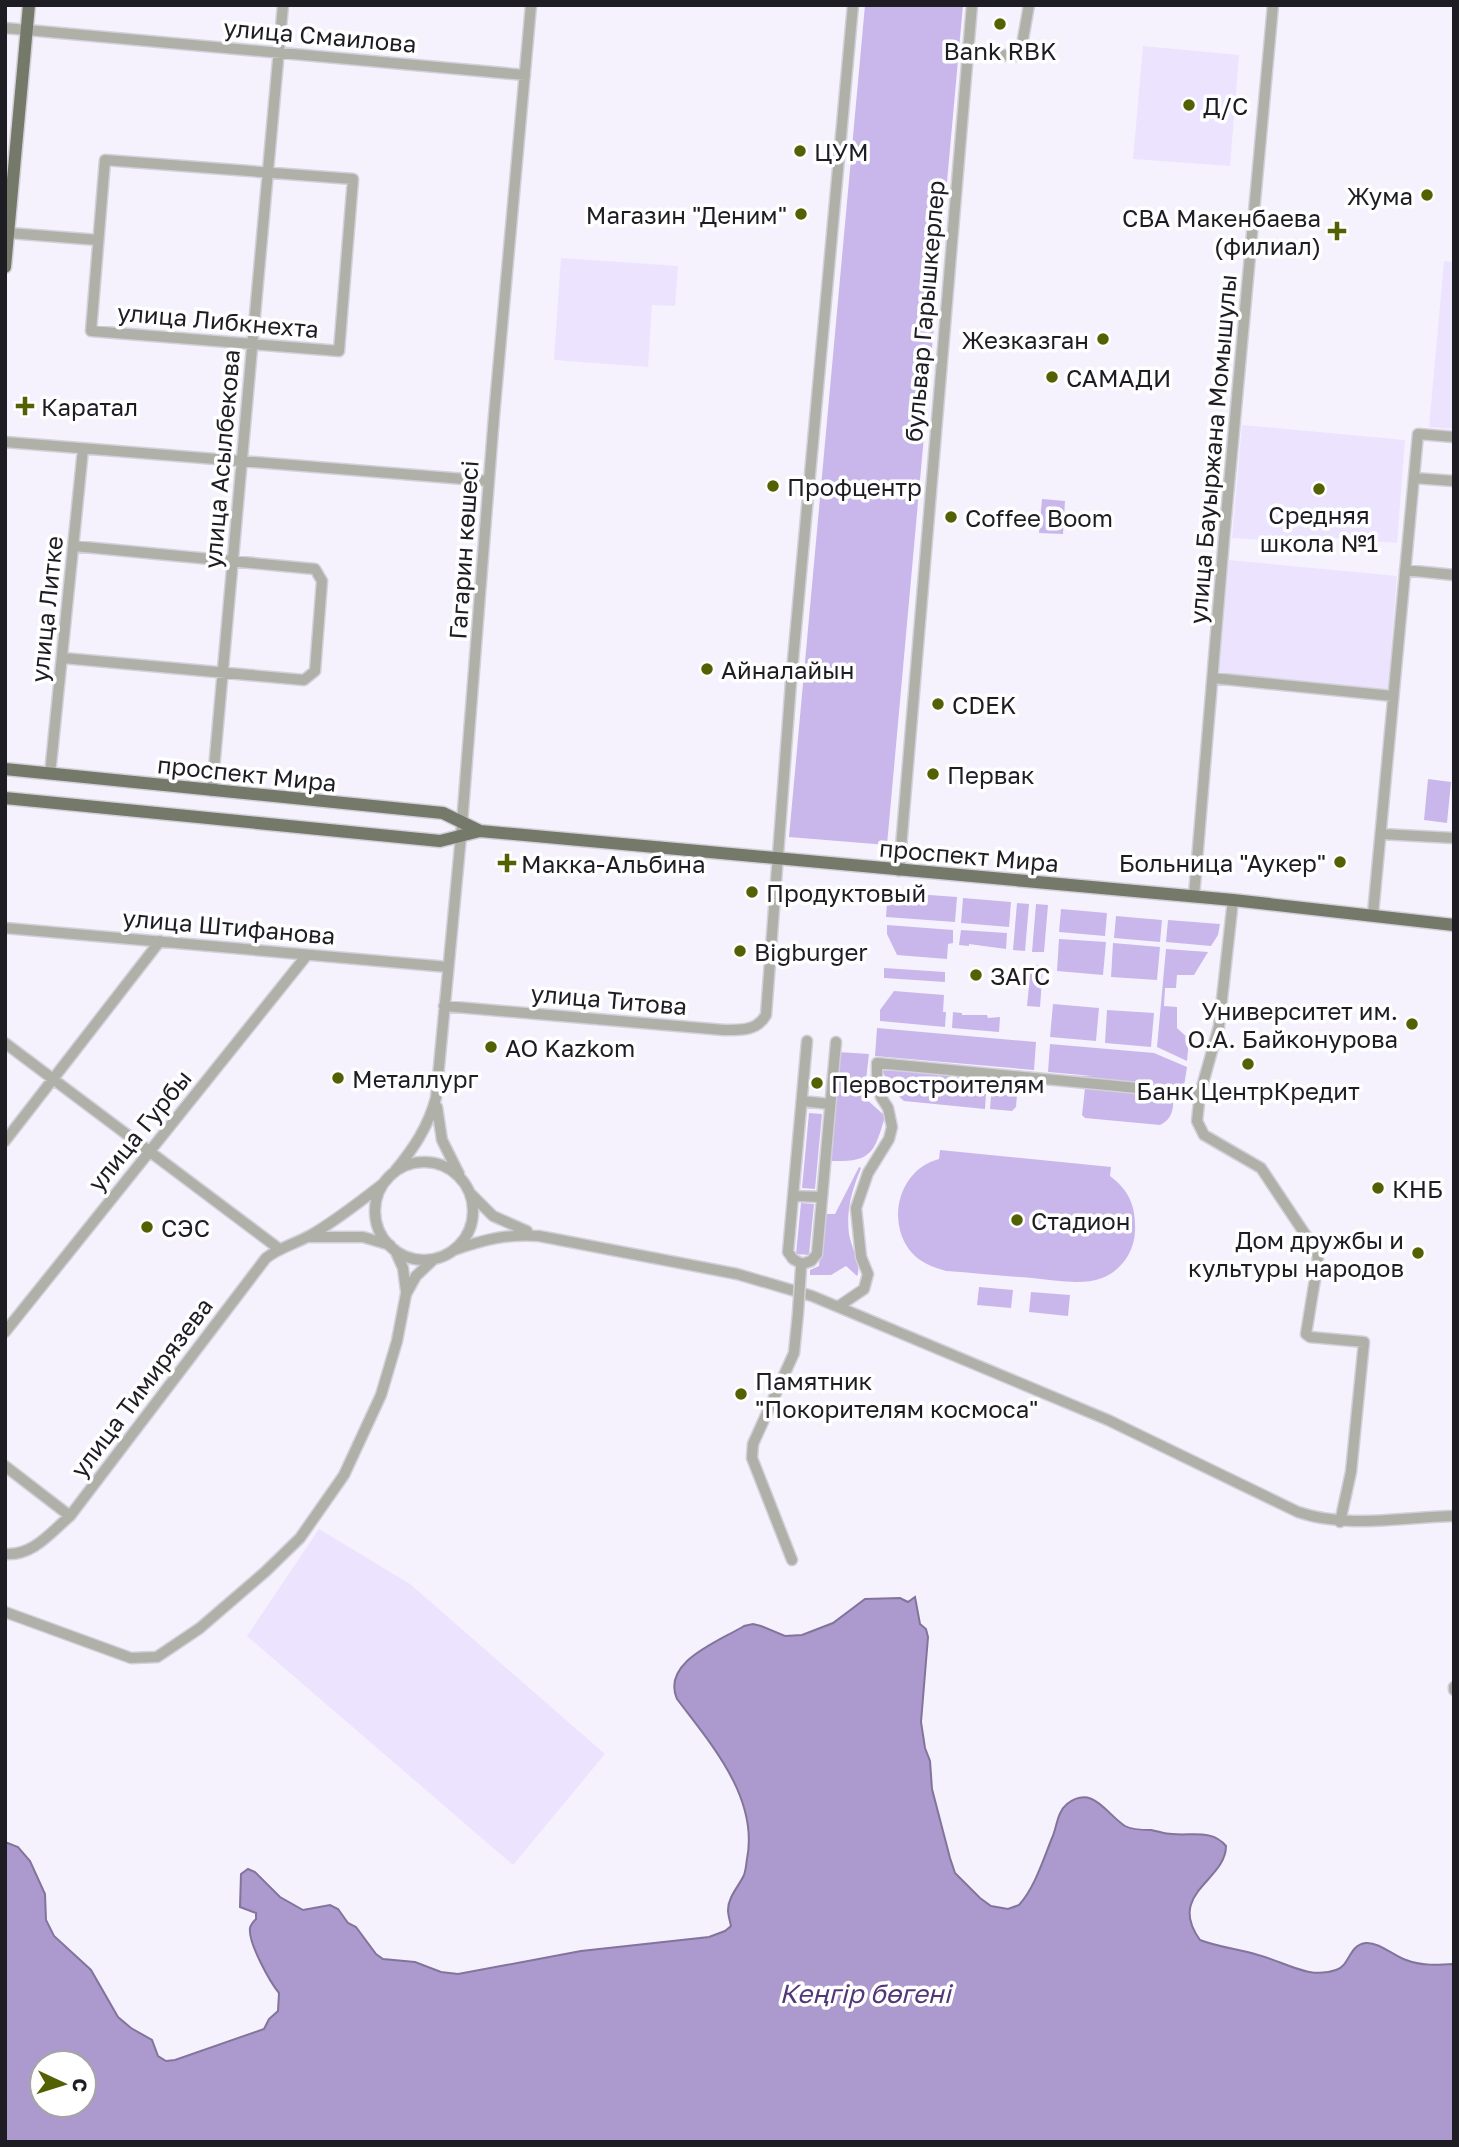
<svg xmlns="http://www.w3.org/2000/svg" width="1459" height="2147" font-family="'Golos Text',sans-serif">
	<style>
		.built { fill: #ece4fe }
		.green { fill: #c9b7ec }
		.water { fill: #ac99ce; stroke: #82749b; stroke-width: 2; fill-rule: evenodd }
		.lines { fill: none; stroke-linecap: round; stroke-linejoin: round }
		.minor-casing { stroke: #d3d0da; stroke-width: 13 }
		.major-casing { stroke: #d3d0da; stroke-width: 15 }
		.minor { stroke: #afb1a9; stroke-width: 10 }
		.major { stroke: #75796a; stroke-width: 12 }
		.minor-bridge-casing { stroke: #d3d0da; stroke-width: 13; stroke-linecap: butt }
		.minor-bridge { stroke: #afb1a9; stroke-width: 10 }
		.poi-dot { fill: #546102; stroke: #fff; stroke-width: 2.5 }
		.labels { text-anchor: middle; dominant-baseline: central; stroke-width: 7; stroke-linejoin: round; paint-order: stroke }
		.street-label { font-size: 24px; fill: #1f1d24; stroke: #fff }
		.poi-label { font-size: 24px; fill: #1f1d24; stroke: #fff; text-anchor: start }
		.water-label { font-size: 26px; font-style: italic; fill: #513778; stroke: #fff }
	</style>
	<rect width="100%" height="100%" fill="#f5f2fd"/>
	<path class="built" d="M1143,46L1239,55L1230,166L1133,159Z
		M561,258L678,266L675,306L652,305L648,367L554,360Z
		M1444,261L1454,262V429L1429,427Z
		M1242,425L1405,440L1397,543L1322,537L1320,544L1232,538Z
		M1229,560L1397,576L1388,689L1219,674Z
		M319,1529L410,1584L605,1754L513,1865L247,1636Z"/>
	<path class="green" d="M865,5H963L887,845L789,837Z
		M1042,499L1065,501L1063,534L1039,533Z
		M1428,779L1451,782L1447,823L1424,820Z
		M902,893L957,897L955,922L886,917L887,902L900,901Z
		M963,898L1011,902L1009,927L961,923Z
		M1017,903L1029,904L1025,951L1013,950Z
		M1036,904L1048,905L1044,952H1032Z
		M1061,909L1107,913L1105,936L1059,932Z
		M1116,916L1162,920L1160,942L1114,938Z
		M1168,920L1220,924L1218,935L1211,946L1166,942Z
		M887,925L953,930V943L948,944L947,959L897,955L887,934Z
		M961,930L1007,933L1006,949L969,944V946L959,945Z
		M1059,939L1106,942L1103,975L1057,971Z
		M1113,943L1160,947L1157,980L1111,977Z
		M1166,949L1208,952L1194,975H1177L1176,988H1165L1164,1006L1177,1007V1028L1189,1039L1187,1061L1157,1047Z
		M1031,965H1043L1040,1007L1027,1006Z
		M884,968L945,972V982L884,978Z
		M894,991L944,995L943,1012H946L945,1027L880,1021V1010Z
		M1053,1004L1099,1008L1096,1041L1050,1037Z
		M1107,1010L1154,1013L1151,1047L1105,1043Z
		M953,1012L962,1013V1015H987L988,1018L1000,1017L999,1032L952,1028Z
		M877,1028L1036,1042L1034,1070L875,1056Z
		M1050,1044L1154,1053L1187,1067L1184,1086L1181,1088L1049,1075L1093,1076L1048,1072Z
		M838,1052L869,1054L864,1097L885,1116C874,1156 870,1162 829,1161Z
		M880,1068L1016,1080L1018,1084L1016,1107L1012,1111L990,1109L991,1096H1002L1003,1084L977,1081L976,1093L986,1094L985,1109L904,1101L896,1094Z
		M1085,1088L1172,1095C1175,1107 1172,1120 1160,1125L1085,1118L1082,1115Z
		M809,1113L822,1114L815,1189L802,1188Z
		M940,1150L1111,1167L1110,1176C1130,1191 1136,1207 1135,1232C1134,1252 1121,1271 1102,1278C1081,1286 1055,1280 1032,1278C1003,1276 975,1273 946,1271C933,1267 921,1263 912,1253C885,1222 899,1169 939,1159Z
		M859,1167L861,1168C852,1190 846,1210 849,1234C851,1246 862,1268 857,1276L846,1266L831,1275H810V1270L819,1266L824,1214H835Z
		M801,1203L814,1204L809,1255L796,1254Z
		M979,1287L1013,1290L1011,1308L977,1305Z
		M1031,1292L1070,1295L1068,1316L1029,1312Z"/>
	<path class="water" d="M915,1597L920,1624L926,1629L928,1637L921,1722L925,1748L930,1761L932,1789L950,1858L955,1873L980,1898L991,1906L1008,1909L1019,1905C1035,1887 1043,1860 1052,1838C1057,1827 1057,1812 1067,1804C1093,1784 1106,1814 1125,1826C1132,1830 1143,1830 1151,1830C1158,1831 1164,1834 1172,1834C1192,1836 1212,1829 1226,1846C1226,1881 1166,1893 1200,1940C1218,1947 1238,1949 1258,1955C1283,1961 1309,1980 1336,1970C1351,1965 1348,1945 1366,1943C1379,1942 1394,1956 1406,1960C1421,1966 1438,1965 1454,1964V2142H5V1842L18,1847L30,1861L45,1894L46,1920L54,1936L91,1970L118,2017L131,2028L152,2040L158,2056L166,2061L175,2060L264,2029L269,2019L278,2011L279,1993C270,1982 248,1943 250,1928C251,1924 253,1922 256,1919V1913L240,1907L241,1874L248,1869L255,1872L280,1897L303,1910L330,1905L338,1909L348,1923L356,1927L376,1954L383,1959L415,1962L441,1972L458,1974L581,1951L709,1937L725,1931L731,1926C730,1921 728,1915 728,1910C728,1897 739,1886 744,1875C746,1870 746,1865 747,1859C759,1798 711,1744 677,1699C661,1662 718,1642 744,1626L753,1624L761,1626L785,1636L802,1635L833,1623L865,1599L900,1598L908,1602ZM42,2063H84V2105H42Z"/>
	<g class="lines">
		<defs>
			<path id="minor" d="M5,28L525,75
				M968,53L1020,56L1029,5
				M105,160L353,179L339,351L91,331Z
				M9,233L98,240
				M5,442L489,481
				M1414,478L1454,481
				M1405,570L1454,575
				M63,658L304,680L315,671L322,581L315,569L74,546
				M1213,678L1393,696
				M50,774L83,449
				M212,791L283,5
				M1381,834L1454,838
				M899,871L972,5
				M1194,896L1224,539L1273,5
				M1233,900L1219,1026L1200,1094L1197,1121L1204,1135L1261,1168L1317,1252L1318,1261L1306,1334L1310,1337L1364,1342L1351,1472L1340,1522
				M1373,914L1418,434L1454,437
				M5,928L448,967
				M444,1006L724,1030C741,1030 757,1031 766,1015L791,682L853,5
				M807,1041L788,1252L793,1259L802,1264L811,1261L817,1254L836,1042
				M5,1043L278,1248
				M802,1101L830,1104
				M437,1107L442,1140L459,1174
				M5,1141L160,941
				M375 1211a49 49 0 1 1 98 0a49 49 0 1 1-98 0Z
				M395,1171C414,1148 428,1127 436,1098L461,836L494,416L531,5
				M471,1194L493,1216L527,1231
				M794,1196L822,1197
				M310,1237H363L390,1245
				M395,1250L403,1268L406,1291
				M454,1250C486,1239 506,1234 539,1236L737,1274L812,1296L1108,1420L1298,1512C1348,1529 1402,1517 1454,1516
				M839,1306L864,1289L868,1274L861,1257L856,1208L868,1173L889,1139L892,1127L888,1108L881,1097L877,1079V1063L1200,1094
				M5,1332L307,955
				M5,1466L70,1516
				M5,1554C33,1556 50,1533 70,1516L266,1258C280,1247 295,1244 311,1235C337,1220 361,1201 384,1183
				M792,1560L752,1458L753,1444L794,1353L798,1313
				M5,1612L131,1658L157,1657L200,1628L265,1572L300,1538L344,1475L381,1395L397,1341L406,1294L416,1276L434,1259
				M1454,1687V1690"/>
			<path id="major" d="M5,267L29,5
				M5,769L443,813L480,831
				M5,798L440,841L480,831L1233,900L1454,925"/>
		</defs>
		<use href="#minor" class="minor-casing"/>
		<use href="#major" class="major-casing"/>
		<use href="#minor" class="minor"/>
		<use href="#major" class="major"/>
		<defs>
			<path id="minor-bridge" d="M798,1313L801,1268"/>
		</defs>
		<use href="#minor-bridge" class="minor-bridge-casing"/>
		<use href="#minor-bridge" class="minor-bridge"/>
	</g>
	<g class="poi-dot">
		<circle cx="1000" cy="24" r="7"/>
		<circle cx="1189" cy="105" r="7"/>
		<circle cx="800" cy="151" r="7"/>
		<circle cx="1427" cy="195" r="7"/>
		<circle cx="801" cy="214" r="7"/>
		<path d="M1333.5 220.5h7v7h7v7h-7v7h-7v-7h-7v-7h7z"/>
		<circle cx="1103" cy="339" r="7"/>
		<circle cx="1052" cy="377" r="7"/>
		<path d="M21.5 395.5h7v7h7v7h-7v7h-7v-7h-7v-7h7z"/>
		<circle cx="773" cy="486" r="7"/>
		<circle cx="1319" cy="489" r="7"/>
		<circle cx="951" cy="517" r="7"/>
		<circle cx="707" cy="669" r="7"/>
		<circle cx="938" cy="704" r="7"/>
		<circle cx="933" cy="774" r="7"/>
		<circle cx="1340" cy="862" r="7"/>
		<path d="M503.5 852.5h7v7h7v7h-7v7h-7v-7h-7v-7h7z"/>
		<circle cx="752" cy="892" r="7"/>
		<circle cx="740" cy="951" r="7"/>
		<circle cx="976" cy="975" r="7"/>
		<circle cx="1412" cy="1024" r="7"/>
		<circle cx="491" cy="1047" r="7"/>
		<circle cx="1248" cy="1064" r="7"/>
		<circle cx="338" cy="1078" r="7"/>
		<circle cx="817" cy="1083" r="7"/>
		<circle cx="1378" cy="1188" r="7"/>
		<circle cx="1017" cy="1220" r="7"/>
		<circle cx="147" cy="1227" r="7"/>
		<circle cx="1418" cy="1253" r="7"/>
		<circle cx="741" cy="1394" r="7"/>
	</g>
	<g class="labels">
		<g class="street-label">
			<text transform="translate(320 35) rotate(5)">улица Смаилова</text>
			<text transform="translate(924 311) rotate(-85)">бульвар Гарышкерлер</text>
			<text transform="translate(218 320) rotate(5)">улица Либкнехта</text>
			<text transform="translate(1212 449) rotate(-85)">улица Бауыржана Момышулы</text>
			<text transform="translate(221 459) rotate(-85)">улица Асылбекова</text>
			<text transform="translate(463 550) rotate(-86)">Гагарин көшесі</text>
			<text transform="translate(46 609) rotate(-84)">улица Литке</text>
			<text transform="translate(247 773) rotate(6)">проспект Мира</text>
			<text transform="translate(969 855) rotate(5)">проспект Мира</text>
			<text transform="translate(229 926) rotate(5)">улица Штифанова</text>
			<text transform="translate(609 999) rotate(5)">улица Титова</text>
			<text transform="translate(139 1130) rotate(-51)">улица Гурбы</text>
			<text transform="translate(141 1387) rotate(-53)">улица Тимирязева</text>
		</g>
		<g class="poi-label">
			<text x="1000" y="50" text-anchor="middle">Bank RBK</text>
			<text x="1203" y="105">Д/С</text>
			<text x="814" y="151">ЦУМ</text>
			<text x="1413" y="195" text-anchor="end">Жума</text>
			<text x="787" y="214" text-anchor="end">Магазин "Деним"</text>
			<text x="1321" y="217" text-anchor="end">СВА Макенбаева<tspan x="1321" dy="28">(филиал)</tspan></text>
			<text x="1089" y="339" text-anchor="end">Жезказган</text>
			<text x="1066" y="377">САМАДИ</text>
			<text x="41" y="406">Каратал</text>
			<text x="787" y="486">Профцентр</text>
			<text x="1319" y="514" text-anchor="middle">Средняя<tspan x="1319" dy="28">школа №1</tspan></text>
			<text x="965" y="517">Coffee Boom</text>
			<text x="721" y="669">Айналайын</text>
			<text x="952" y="704">CDEK</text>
			<text x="947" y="774">Первак</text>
			<text x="1326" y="862" text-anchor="end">Больница "Аукер"</text>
			<text x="521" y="863">Макка-Альбина</text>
			<text x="766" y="892">Продуктовый</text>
			<text x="754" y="951">Bigburger</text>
			<text x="990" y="975">ЗАГС</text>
			<text x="1398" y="1010" text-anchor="end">Университет им.<tspan x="1398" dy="28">О.А. Байконурова</tspan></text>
			<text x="505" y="1047">AO Kazkom</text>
			<text x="352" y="1078">Металлург</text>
			<text x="831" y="1083">Первостроителям</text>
			<text x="1248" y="1090" text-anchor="middle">Банк ЦентрКредит</text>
			<text x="1392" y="1188">КНБ</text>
			<text x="1031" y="1220">Стадион</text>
			<text x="161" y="1227">СЭС</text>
			<text x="1404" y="1239" text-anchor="end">Дом дружбы и<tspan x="1404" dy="28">культуры народов</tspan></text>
			<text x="755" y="1380">Памятник<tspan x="755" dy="28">"Покорителям космоса"</tspan></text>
		</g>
		<g class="water-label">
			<text x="865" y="1993">Кеңгір бөгені</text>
		</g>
	</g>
	<rect width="1459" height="2147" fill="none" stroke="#1f1d24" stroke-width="14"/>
	<g transform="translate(63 2084) rotate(94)"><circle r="33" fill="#ffffff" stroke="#a5a5a7" stroke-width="2"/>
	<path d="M0-5L12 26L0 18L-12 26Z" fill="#546102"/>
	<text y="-10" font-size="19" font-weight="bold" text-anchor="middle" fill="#1f1d24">С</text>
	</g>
</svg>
